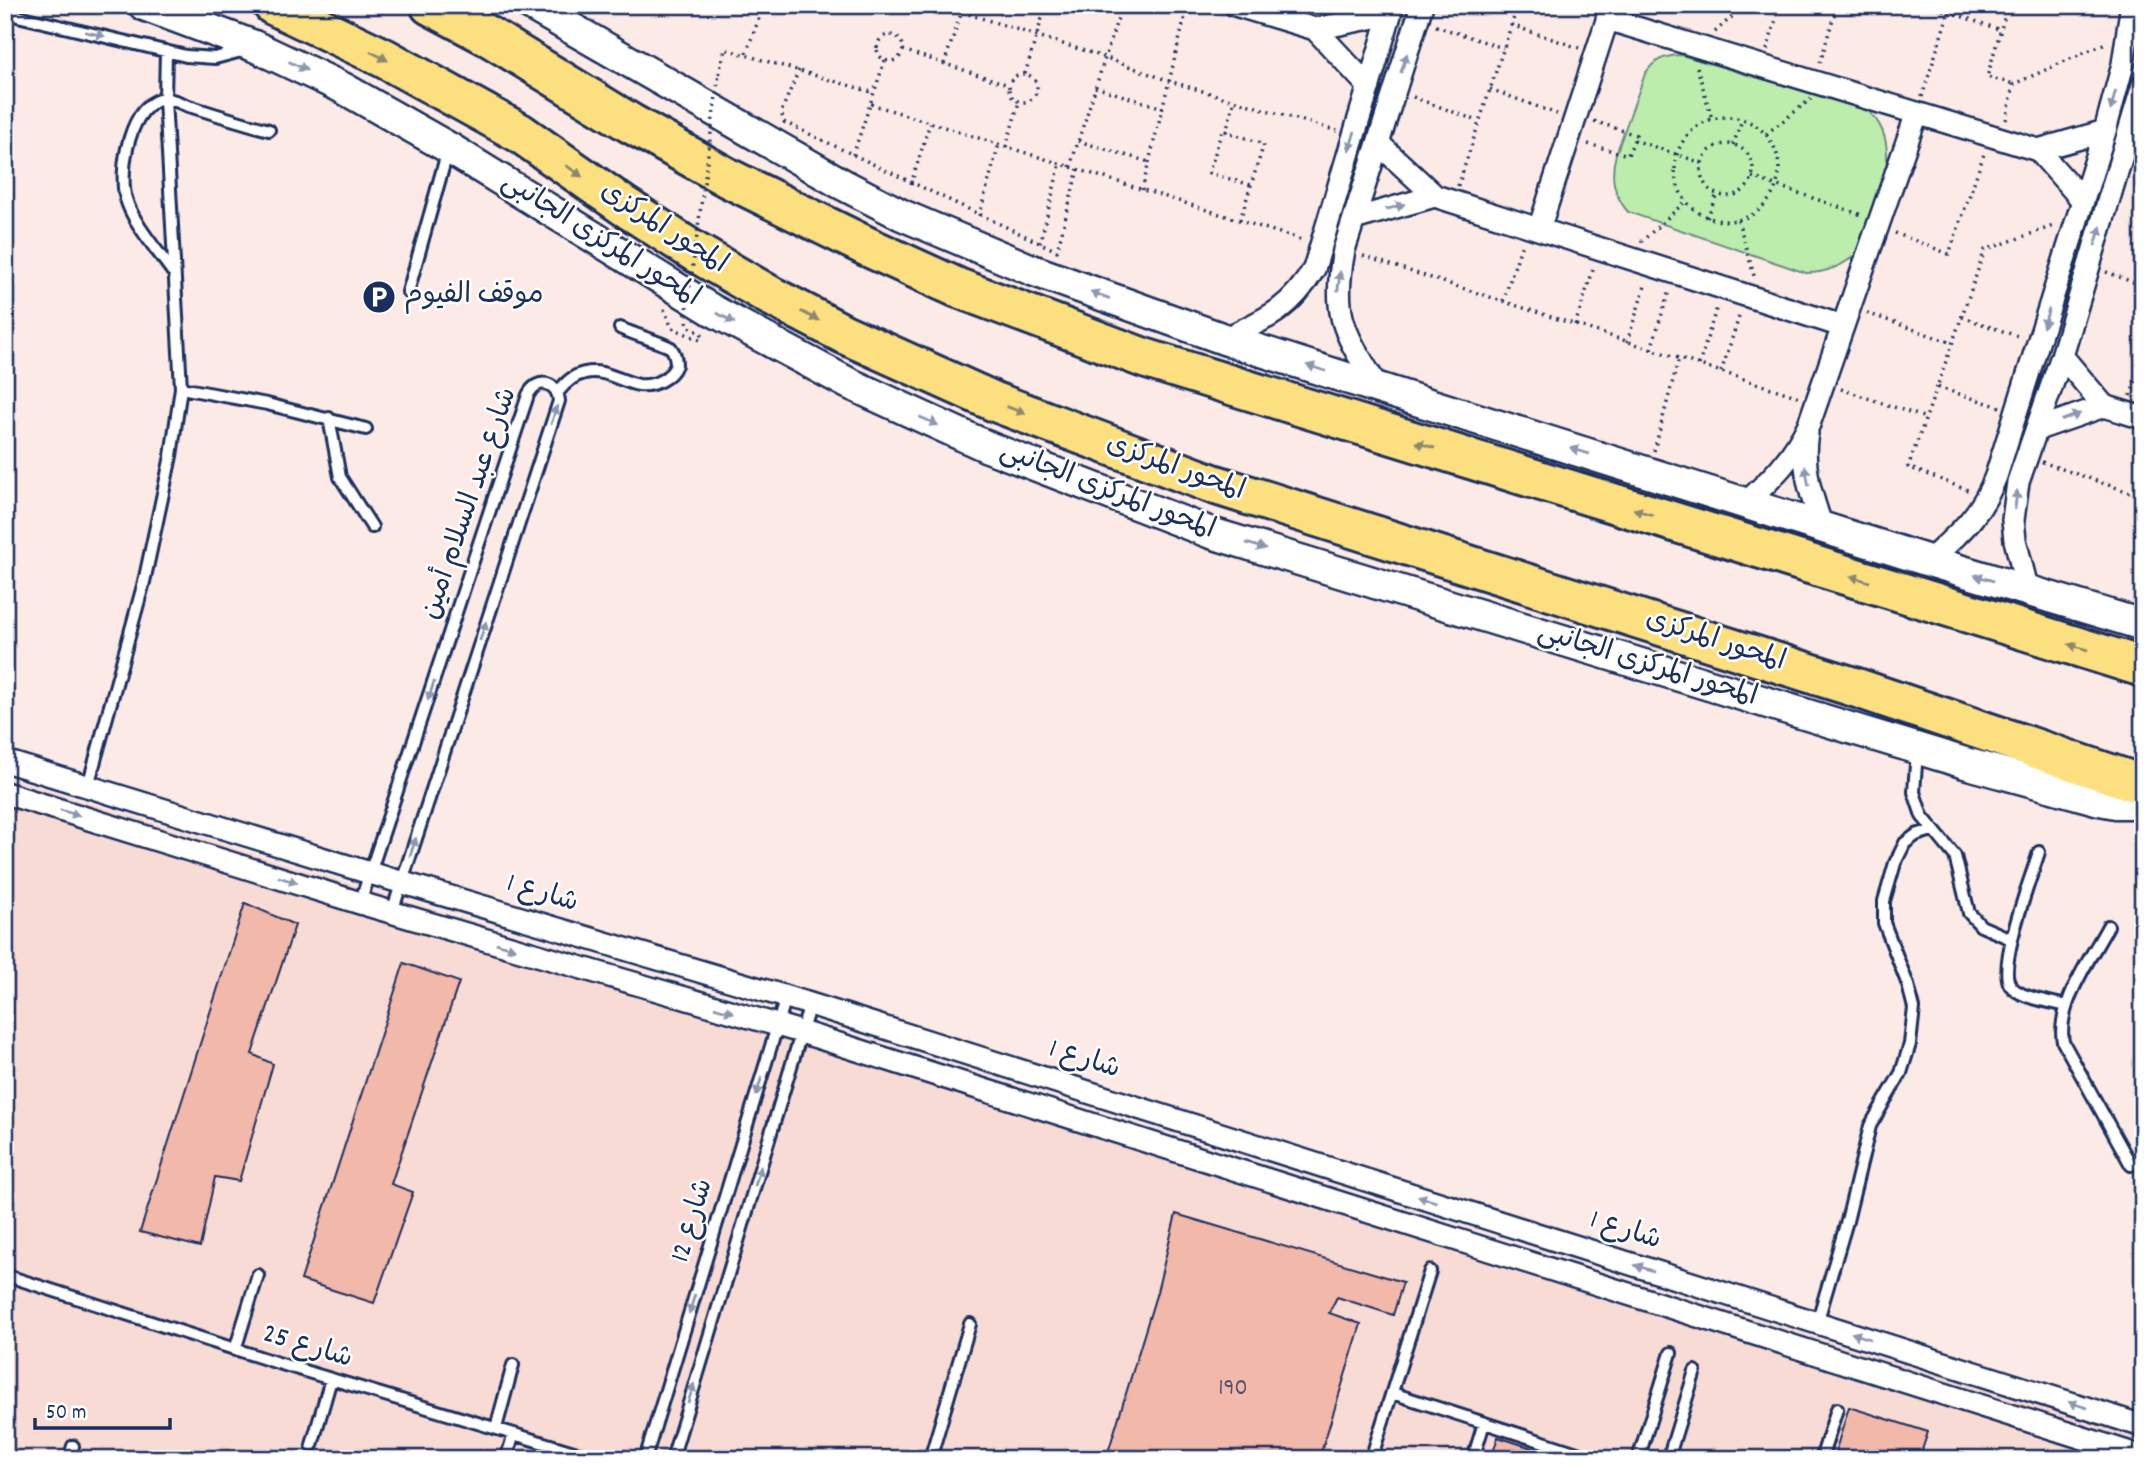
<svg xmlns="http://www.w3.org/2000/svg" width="2148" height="1464" font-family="Dekko,'Playpen Sans Arabic',sans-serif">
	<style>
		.built { fill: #f8dbd4 }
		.green { fill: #bcedac; stroke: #6c8e85; stroke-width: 2 }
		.building { fill: #f2b8aa; stroke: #1b2f5e; stroke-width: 2 }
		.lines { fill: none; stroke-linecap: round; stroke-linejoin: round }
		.lane-casing { stroke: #1b2f5e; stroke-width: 16 }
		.street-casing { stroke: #1b2f5e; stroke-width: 26 }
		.secondary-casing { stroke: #1b2f5e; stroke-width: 35 }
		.highway-casing { stroke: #1b2f5e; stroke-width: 44 }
		.path { stroke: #1b2f5e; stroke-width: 3.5; stroke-dasharray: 2 5; stroke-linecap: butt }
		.lane { stroke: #fff; stroke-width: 10 }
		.street { stroke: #fff; stroke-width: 21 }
		.secondary { stroke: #fff; stroke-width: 30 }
		.highway { stroke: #fce080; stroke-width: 38 }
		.path-bridge { stroke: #1b2f5e; stroke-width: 3.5; stroke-dasharray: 2 5; stroke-linecap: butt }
		.oneway { fill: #8d97ae }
		.oneway2 { fill: #8c886f }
		.labels { text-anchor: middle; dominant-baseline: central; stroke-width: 5; stroke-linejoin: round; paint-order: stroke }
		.number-label { font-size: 24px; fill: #515171 }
		.street-label { font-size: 28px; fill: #1b2f5e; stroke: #fff }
		.poi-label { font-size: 28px; fill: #1b2f5e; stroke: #fff; text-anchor: start }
	</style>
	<rect width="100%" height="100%" fill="#fbeae6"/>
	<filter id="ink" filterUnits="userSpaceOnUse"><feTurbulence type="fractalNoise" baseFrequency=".0143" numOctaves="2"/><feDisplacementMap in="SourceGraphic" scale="14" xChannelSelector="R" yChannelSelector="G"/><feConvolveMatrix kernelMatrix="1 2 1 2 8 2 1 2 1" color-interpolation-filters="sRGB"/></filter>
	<g filter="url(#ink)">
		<path class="built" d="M5,777L2143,1439V1459H5Z"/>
		<path class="green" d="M1681,55L1867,110C1909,146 1874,207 1860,251C1845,265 1826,273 1806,273L1628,212C1613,194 1610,176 1616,154L1645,74C1654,60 1663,56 1681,55Z"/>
		<path class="building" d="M245,903L295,925L252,1054L273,1064L239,1181L215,1177L200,1247L140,1232Z
			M404,963L459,982L391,1184L413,1192L374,1303L301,1280Z
			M1176,1214L1403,1282L1393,1315L1337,1297L1329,1313L1361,1324L1319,1459H1106L1157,1292Z
			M1849,1407L1928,1432L1919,1459H1833Z
			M1498,1437L1565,1459H1491Z"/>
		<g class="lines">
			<defs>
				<path id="lane" d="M5,13L186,56L215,58L245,50
					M172,271C157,250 133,223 126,199C118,172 130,99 166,99C174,99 184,105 192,107C217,115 243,123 269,130
					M408,292L448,150
					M181,388L267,404L366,429
					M558,392C565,383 573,375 585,373C604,368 621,382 639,385C653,387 671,378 676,365C676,358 675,353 671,348C666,344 630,333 620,328
					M329,418L340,477L372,527
					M1917,751L1914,792L1922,816L1955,856L1969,913L1981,926L2011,939
					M88,786L144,582L171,456L181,388L165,99L166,51
					M2039,852C2032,875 1997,966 2010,985C2020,999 2050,1001 2066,1006
					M360,903L528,395C537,377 557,381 559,401L392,912
					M2108,926C2091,958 2056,1005 2063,1042L2131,1165
					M5,1275L278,1363L597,1459
					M1817,1323L1847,1221L1870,1126L1901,1073L1910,1044L1914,1008L1908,985L1884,923V901L1895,863L1905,843L1916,835L1932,830
					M235,1350L258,1275
					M1392,1393L1596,1459
					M496,1428L513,1365
					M312,1445L331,1379
					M69,1459L73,1446
					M506,1459L514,1434
					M645,1459L786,997
					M672,1459L810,1004
					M930,1459L970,1324
					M1371,1459L1430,1271
					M1473,1459L1484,1423
					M1638,1459L1671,1353
					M1668,1459L1695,1371
					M1821,1459L1837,1409"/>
				<path id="street" d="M1235,5L1315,29L1390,14
					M1607,19L2038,150L2083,201
					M1315,29L1369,87
					M1378,143L1435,196L1842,326
					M2038,150L2105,131
					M1354,219L1435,196
					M1539,229L1611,8
					M1224,339C1266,319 1290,310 1314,269L1393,5
					M2062,356L2104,406L2143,418
					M1378,388C1345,333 1331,317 1344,250L1422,5
					M2038,429L2104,406
					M1807,433C1801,466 1811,495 1822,527
					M1746,503C1773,477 1793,458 1809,424L1917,113
					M1929,561C1959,533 1981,516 1996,476L2105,131L2123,64L2131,10
					M2028,591L2015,540L2013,520L2018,482L2062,356L2143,85
					M5,761L370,873L810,1004L2143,1426
					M5,793L360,903L801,1032L2143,1457"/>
				<path id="secondary" d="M144,5L254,46L343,88L449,148L712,310L848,383L988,447L1211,533L1965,763L2100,800L2116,803H2143
					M531,5L842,184L902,215L1032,270L1224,339L1378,388L1929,561L2143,625"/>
				<path id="highway" d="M273,5L384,58L520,133L624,206L695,252L769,295L844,334L995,402L1213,484L1854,687L2143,785
					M430,5L488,36L630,123L728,178L868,247L958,288L1144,358L2143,667"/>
			</defs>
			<use href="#lane" class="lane-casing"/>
			<use href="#street" class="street-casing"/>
			<use href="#secondary" class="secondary-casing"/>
			<use href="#highway" class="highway-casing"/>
			<path class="path" d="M1929,5L2001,30
				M2008,5L1987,77L2014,84
				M962,12L1104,57L1169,81L1337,131
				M1511,25L1579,48
				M1436,26L1503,48
				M1715,32L1745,5
				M877 48a13 13 0 1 1 26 0a13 13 0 1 1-26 0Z
				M903,50L1009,85
				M1767,50L1780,5
				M746,53L764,5
				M1820,63L1837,5
				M944,64L964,5
				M1697,67L1712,119
				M799,70L781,112L784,122L1057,251L1078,169
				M719,74L725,49L875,93
				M1025,74L1046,5
				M1009 88a14 14 0 1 1 28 0a14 14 0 1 1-28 0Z
				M1095,87L1163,108
				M1490,89L1557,114
				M1413,97L1478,121
				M1922,97L1951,5
				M871,104L1302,240
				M1675 169a52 52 0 1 1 104 0a52 52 0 1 1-104 0Z
				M2006,120L2014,84L2108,42
				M1226,132L1234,101
				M1766,134L1811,99
				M1634,140L1702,163
				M1078,141L1149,162
				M1588,144L1628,155L1636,135L1594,121
				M1701 170a26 26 0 1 1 52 0a26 26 0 1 1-52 0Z
				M1733,145L1742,120
				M1006,147L1019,102
				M853,155L885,60
				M1070,167L1122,5
				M1752,177L1862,215
				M911,184L930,123
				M1458,186L1518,5
				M1142,190L1188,5
				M979,216L999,144
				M1707,218L1717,194
				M1240,220L1264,144L1222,130L1209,173L1251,185
				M1738,220L1755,279
				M1895,233L1949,254L1984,154
				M1641,242L1686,201
				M1040,243L1060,164
				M1363,256L1799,397
				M2106,272L2143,286
				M1503,301L1522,244
				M664,309L672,328L700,340
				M1867,313L1952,343
				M1962,317L2020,337
				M687,321L688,326L702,334L700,340
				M1575,325L1594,267
				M1627,342L1646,283
				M1651,349L1669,291
				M1699,365L1717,306
				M1721,372L1740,314
				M1937,387L1908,467L1970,491
				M1841,389L1926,418
				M2130,396L2143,362
				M2000,407L1937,387L1985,250L2056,225
				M1654,451L1679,358
				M2042,462L2143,497"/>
			<use href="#lane" class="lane"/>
			<use href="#street" class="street"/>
			<use href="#secondary" class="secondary"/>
			<use href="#highway" class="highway"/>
			<path class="path-bridge" d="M686,315L719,74"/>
		</g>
		<defs><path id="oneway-solid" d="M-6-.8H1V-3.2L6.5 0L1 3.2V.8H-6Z" transform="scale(1.75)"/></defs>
		<g class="oneway">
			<use href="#oneway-solid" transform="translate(95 34) rotate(13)"/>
			<use href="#oneway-solid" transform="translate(1404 63) rotate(-72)"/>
			<use href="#oneway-solid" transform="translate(298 66) rotate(26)"/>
			<use href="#oneway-solid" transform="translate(2113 101) rotate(105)"/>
			<use href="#oneway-solid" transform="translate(1352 141) rotate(107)"/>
			<use href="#oneway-solid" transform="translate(1395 207) rotate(-16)"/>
			<use href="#oneway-solid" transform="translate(2098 236) rotate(-73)"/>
			<use href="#oneway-solid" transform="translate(1339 281) rotate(-83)"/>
			<use href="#oneway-solid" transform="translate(1100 295) rotate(-160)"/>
			<use href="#oneway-solid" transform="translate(726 318) rotate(29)"/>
			<use href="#oneway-solid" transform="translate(2046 318) rotate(107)"/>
			<use href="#oneway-solid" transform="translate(1316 368) rotate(-162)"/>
			<use href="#oneway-solid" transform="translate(554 415) rotate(-72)"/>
			<use href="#oneway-solid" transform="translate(2071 417) rotate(-20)"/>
			<use href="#oneway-solid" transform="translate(929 421) rotate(24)"/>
			<use href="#oneway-solid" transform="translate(1580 451) rotate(-163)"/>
			<use href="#oneway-solid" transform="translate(1807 476) rotate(-100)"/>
			<use href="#oneway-solid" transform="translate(2016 500) rotate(-83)"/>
			<use href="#oneway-solid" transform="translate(1256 546) rotate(17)"/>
			<use href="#oneway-solid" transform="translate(1984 578) rotate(-163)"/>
			<use href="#oneway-solid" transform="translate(483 631) rotate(-72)"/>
			<use href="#oneway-solid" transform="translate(431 691) rotate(108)"/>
			<use href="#oneway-solid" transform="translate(70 813) rotate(17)"/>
			<use href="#oneway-solid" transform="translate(413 847) rotate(-72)"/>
			<use href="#oneway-solid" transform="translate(288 880) rotate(17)"/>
			<use href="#oneway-solid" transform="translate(506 946) rotate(16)"/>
			<use href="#oneway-solid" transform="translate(724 1010) rotate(16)"/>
			<use href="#oneway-solid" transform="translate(759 1086) rotate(107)"/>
			<use href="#oneway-solid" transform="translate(758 1176) rotate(-73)"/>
			<use href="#oneway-solid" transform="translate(1427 1199) rotate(-162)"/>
			<use href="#oneway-solid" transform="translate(1644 1268) rotate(-162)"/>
			<use href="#oneway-solid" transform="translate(692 1304) rotate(107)"/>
			<use href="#oneway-solid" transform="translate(1861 1336) rotate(-162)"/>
			<use href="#oneway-solid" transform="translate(691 1393) rotate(-73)"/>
			<use href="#oneway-solid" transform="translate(2078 1405) rotate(-162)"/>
		</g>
		<g class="oneway2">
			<use href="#oneway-solid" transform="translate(379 56) rotate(27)"/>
			<use href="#oneway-solid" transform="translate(574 171) rotate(35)"/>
			<use href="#oneway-solid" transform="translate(810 316) rotate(27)"/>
			<use href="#oneway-solid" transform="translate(1016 410) rotate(20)"/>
			<use href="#oneway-solid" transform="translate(1425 445) rotate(-163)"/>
			<use href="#oneway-solid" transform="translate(1643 512) rotate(-163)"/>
			<use href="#oneway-solid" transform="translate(1860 579) rotate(-163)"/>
			<use href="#oneway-solid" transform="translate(2078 647) rotate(-163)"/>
		</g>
	</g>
	<defs>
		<symbol id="parking-disc" viewBox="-11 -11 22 22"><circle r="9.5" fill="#1b2f5e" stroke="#fff"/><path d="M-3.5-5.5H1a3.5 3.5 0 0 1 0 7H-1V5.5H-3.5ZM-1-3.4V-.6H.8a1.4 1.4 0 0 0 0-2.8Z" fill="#fff"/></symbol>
	</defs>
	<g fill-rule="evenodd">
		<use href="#parking-disc" x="360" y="278" width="38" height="38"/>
	</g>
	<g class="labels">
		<g class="number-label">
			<text x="1233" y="1389">190</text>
		</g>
		<g class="street-label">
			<text transform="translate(663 229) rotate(33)">المحور المركزى</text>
			<text transform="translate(600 241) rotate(32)">المحور المركزى الجانبى</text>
			<text transform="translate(1175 469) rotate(20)">المحور المركزى</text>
			<text transform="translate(1107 492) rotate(21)">المحور المركزى الجانبى</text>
			<text transform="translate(471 504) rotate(-71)">شارع عبد السلام أمين</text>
			<text transform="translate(1715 642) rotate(18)">المحور المركزى</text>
			<text transform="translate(1647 666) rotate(17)">المحور المركزى الجانبى</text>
			<text transform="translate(542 895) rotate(17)">شارع 1</text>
			<text transform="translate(1084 1061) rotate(18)">شارع 1</text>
			<text transform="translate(694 1221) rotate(-73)">شارع 12</text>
			<text transform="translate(1625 1232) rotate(18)">شارع 1</text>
			<text transform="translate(307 1348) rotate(17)">شارع 25</text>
		</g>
		<g class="poi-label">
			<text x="404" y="297">موقف الفيوم</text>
		</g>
	</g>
	<rect width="2148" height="1464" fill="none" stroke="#fff" stroke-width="28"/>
	<rect x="14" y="14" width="2120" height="1436" fill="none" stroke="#1b2f5e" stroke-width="2.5" filter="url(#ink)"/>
	<path d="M35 1418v10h135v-10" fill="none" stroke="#1b2f5e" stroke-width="3.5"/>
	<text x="46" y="1418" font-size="21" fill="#1b2f5e" stroke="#ffffff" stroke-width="5" paint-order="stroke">50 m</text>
</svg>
